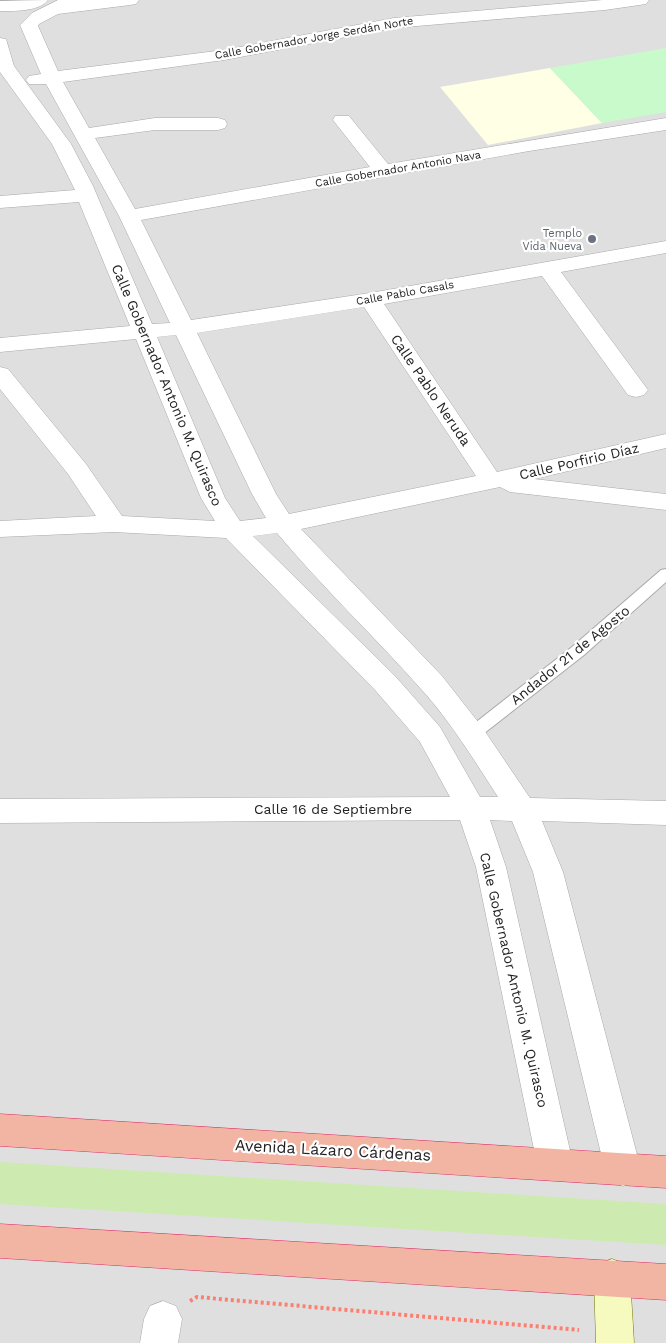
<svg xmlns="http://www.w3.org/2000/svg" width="666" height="1343" font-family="'Work Sans',sans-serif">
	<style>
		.residential { fill: #e0dfdf }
		.education { fill: #ffffe5 }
		.grass { fill: #cdebb0 }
		.park { fill: #c8facc }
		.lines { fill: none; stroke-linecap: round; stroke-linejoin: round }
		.service-casing { stroke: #a9a9a9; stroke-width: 2 }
		.minor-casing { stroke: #a9a9a9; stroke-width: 1 }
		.secondary-casing { stroke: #707d05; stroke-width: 1 }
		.trunk-casing { stroke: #dc2a67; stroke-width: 1 }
		.path { stroke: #fa8072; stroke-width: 4; stroke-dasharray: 3 3; stroke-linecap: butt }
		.service { fill: #fff; fill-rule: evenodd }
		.minor { fill: #fff; fill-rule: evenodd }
		.secondary { fill: #f7fabf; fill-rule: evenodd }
		.trunk { fill: #f2b4a3; fill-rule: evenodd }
		.worship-dot { fill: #6b7280; stroke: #fff; stroke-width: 2 }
		.labels { text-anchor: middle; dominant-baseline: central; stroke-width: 4.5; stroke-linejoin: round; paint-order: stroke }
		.far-street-label { font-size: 11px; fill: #222; stroke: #fff }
		.far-worship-label { font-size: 11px; fill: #5b616d; stroke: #fff; text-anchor: end }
		.street-label { font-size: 14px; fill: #222; stroke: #fff }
		.near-street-label { font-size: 16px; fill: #222; stroke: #fff }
	</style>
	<rect width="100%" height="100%" fill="#f2efe9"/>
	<path class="residential" d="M0,0H666V1343H0Z"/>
	<path class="education" d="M550,68L602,123L488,145L440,87Z"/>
	<path class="grass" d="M0,1162L666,1204V1245L0,1204Z"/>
	<path class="park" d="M666,48V112L602,123L550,68Z"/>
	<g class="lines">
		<defs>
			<path id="service" d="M666,569V582L584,655L478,738L472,740L466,738L464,734L466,730L572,647L661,570Z"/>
			<path id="minor" d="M48,0C39,12 13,11 0,11V1Z
				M58,0H139L136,4L130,5L58,14L39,24L38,26L58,71L224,50L394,18L603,0H649L646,4L605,10L394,28L224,60L63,82L89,128L155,118H218L225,120L227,124L225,128L218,130H155L95,138L135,209L370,167L333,120L335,116H349L388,164L666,118V130L529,151L141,220L191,320L370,293L666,241V253L561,272L648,390L644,395L636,397L628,395L542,276L384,304L497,472L666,434V448L534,479L666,494V510L510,492L500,487L301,529L442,676L482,727L530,798L666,801V825L542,821L563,872L641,1170L635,1182L623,1186L611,1182L605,1170L533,872L512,821L490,820L506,867L573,1164L567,1175L555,1180L543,1175L537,1164L476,867L460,820L0,823V799L450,797L420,742L375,690L226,538L114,532L0,537V521L96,516L68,474L0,389V367L8,369L86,464L122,516L215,521L201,498L136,339L0,352V338L130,326L79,202L0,208V196L75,190L52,144L0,72V38L6,39L14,66L71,144L93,186L152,324L170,323L119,216L46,84H29L26,80L29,76L41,74L20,25L32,13ZM364,307L476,476L289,514L276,494L197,333ZM176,335L252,494L266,518L240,521L225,498L157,337ZM277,533C322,587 374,636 421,689C451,722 474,760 498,797H480L440,727L395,676L253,536Z
				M163,1301L176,1306L182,1319L178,1343H140L144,1319L150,1306Z"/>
			<path id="secondary" d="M612,1259L625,1264L630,1277L634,1343H596L594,1277L599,1264Z"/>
			<path id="trunk" d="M0,1114L666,1156V1188L0,1146Z
				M0,1224L666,1264V1300L0,1258Z"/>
		</defs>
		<use href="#service" class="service-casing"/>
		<use href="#minor" class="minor-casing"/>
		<use href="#secondary" class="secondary-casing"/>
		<use href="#trunk" class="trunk-casing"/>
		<path class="path" d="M190,1301L197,1297L579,1330"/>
		<use href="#service" class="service"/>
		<use href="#minor" class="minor"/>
		<use href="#secondary" class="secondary"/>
		<use href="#trunk" class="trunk"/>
	</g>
	<circle class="worship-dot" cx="592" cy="239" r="5"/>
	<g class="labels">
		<g class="far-street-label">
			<text transform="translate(314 38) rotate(-10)">Calle Gobernador Jorge Serdán Norte</text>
			<text transform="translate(398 169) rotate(-10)">Calle Gobernador Antonio Nava</text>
			<text transform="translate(405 293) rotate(-10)">Calle Pablo Casals</text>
		</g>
		<g class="far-worship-label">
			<text x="582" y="233">Templo<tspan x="582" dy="13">Vida Nueva</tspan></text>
		</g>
		<g class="street-label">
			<text transform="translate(167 385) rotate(67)">Calle Gobernador Antonio M. Quirasco</text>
			<text transform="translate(431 390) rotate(56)">Calle Pablo Neruda</text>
			<text transform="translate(579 461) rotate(-13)">Calle Porfirio Díaz</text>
			<text transform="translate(570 655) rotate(-39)">Andador 21 de Agosto</text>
			<text x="333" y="809">Calle 16 de Septiembre</text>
			<text transform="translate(514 980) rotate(77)">Calle Gobernador Antonio M. Quirasco</text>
		</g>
		<g class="near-street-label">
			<text transform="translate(333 1150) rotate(3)">Avenida Lázaro Cárdenas</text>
		</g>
	</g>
</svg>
